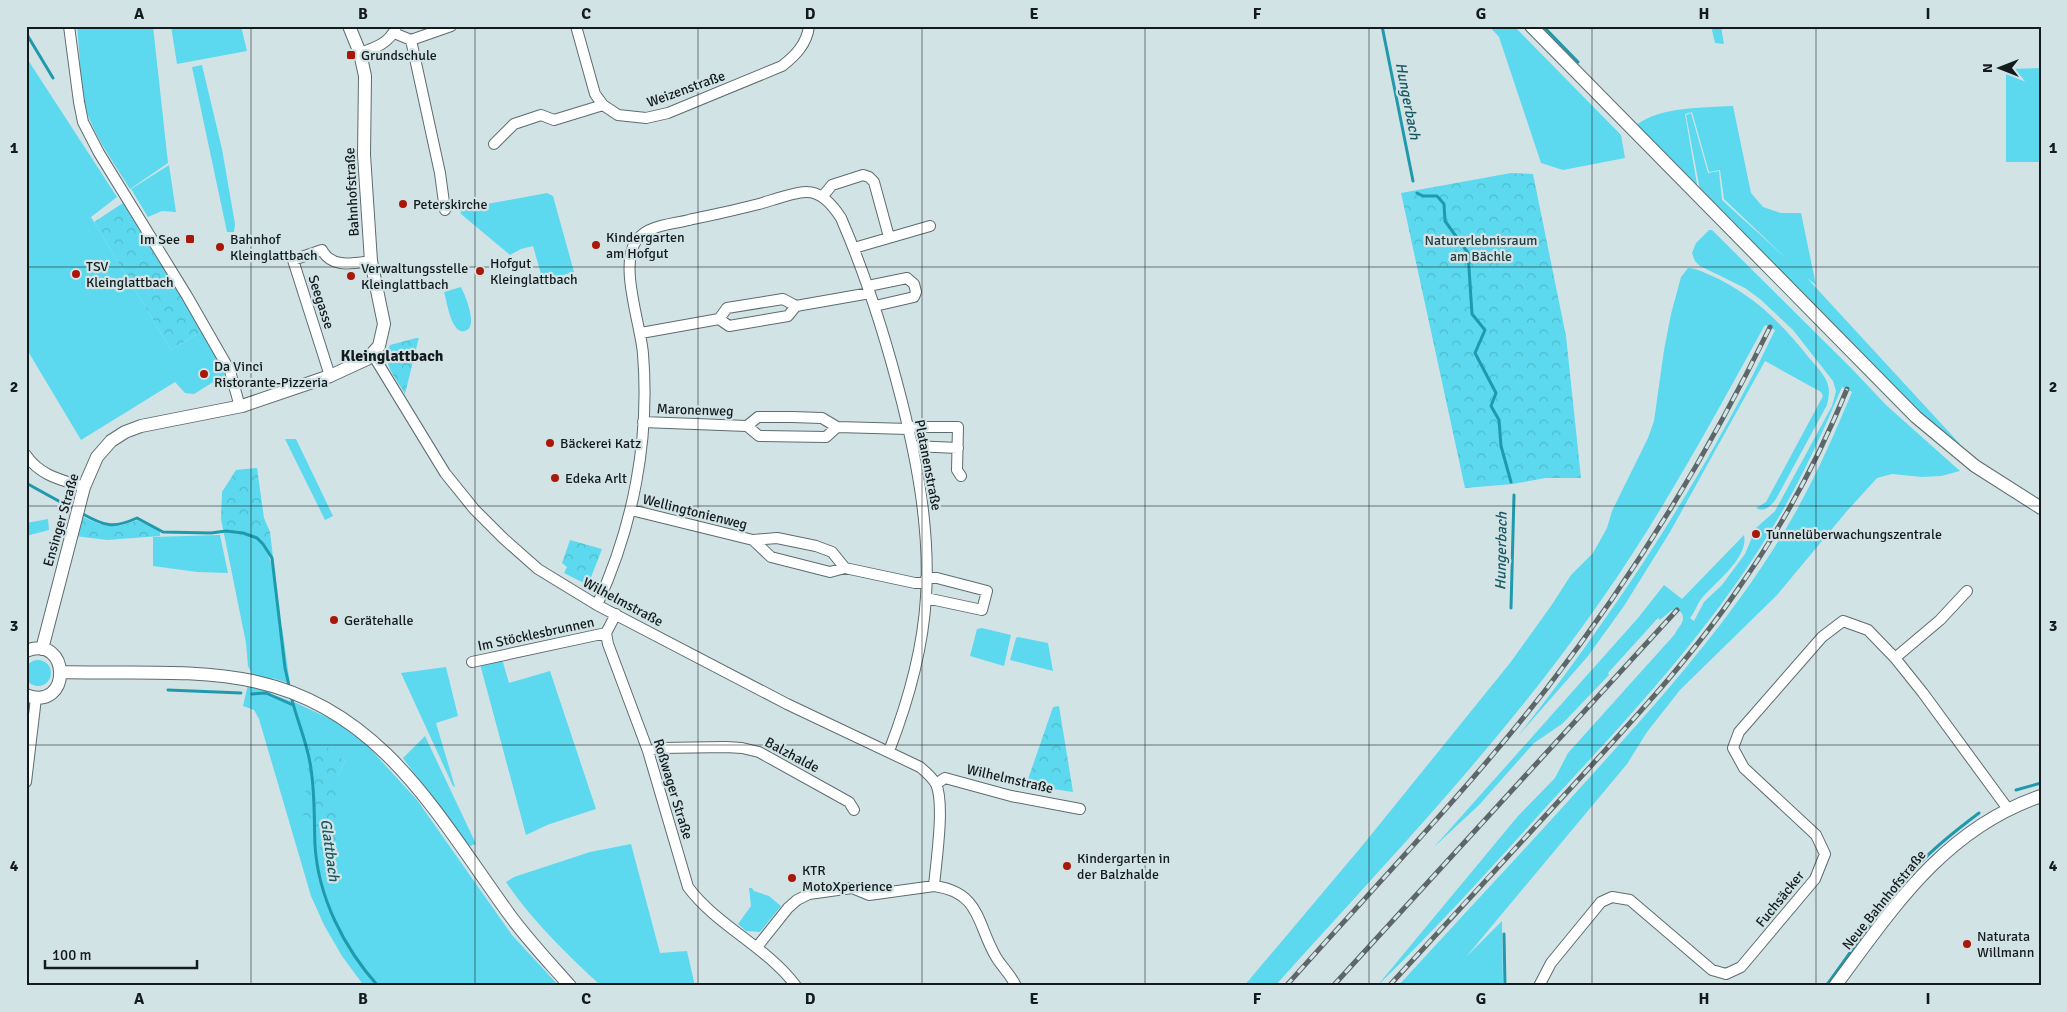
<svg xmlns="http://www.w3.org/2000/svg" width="2067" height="1012" font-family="Signika,sans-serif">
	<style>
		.green { fill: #5cd9ee; fill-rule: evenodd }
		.forest { fill: url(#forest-crowns) }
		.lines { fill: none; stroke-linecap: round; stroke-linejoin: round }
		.stream { stroke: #1e9aac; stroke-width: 3 }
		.minor-casing { stroke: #5d6c6f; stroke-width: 12 }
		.major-casing { stroke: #5d6c6f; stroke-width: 14 }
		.minor { stroke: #fff; stroke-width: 10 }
		.major { stroke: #fff; stroke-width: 12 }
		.rail-casing { stroke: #5d6769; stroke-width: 5 }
		.rail { stroke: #d2e3e6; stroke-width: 3; stroke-dasharray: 9; stroke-linecap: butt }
		.grid { fill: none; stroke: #141b1c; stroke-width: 1; stroke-opacity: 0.55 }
		.poi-dot { fill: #a81707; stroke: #d2e3e6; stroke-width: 2 }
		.labels { text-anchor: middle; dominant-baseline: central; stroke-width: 4.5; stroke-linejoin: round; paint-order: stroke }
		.poi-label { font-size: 14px; fill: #141b1c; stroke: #d2e3e6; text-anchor: start }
		.street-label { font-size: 14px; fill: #141b1c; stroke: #d2e3e6 }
		.park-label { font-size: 14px; fill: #233c40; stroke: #d2e3e6 }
		.water-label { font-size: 15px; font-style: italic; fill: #195862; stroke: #d2e3e6 }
		.quarter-label { font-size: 16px; font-weight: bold; fill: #141b1c; stroke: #d2e3e6 }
		.neatline { fill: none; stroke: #141b1c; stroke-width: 2 }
		.grid-label { font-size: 16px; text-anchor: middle; font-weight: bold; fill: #141b1c }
	</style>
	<defs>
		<pattern id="forest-crowns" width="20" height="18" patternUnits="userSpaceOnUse" patternTransform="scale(1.25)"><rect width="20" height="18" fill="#5cd9ee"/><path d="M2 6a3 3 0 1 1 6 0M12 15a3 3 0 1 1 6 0" fill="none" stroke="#4fbacc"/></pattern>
	</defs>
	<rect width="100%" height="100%" fill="#d2e3e6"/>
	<path class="green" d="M77,26H153L168,163L130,189C116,166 99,143 89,118C80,93 80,53 77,26Z
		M171,26H241L247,51L177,64Z
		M1489,26H1514L1621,135L1625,158L1563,170L1541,163L1499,37Z
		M1711,26H1721L1724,44L1715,43Z
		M26,57L117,197L91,217L171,350L202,331L226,374L194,394L185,393L175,382L81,440L26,348Z
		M202,65L222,149L235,224L234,232H227L192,67Z
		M2041,68V162H2006V69Z
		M1733,106L1751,193L1763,207L1781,213H1801L1816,285L1807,278L1960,444L1953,441L1901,396L1700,190L1686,115L1691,113L1708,173L1719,171L1722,200L1788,260L1724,199L1720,170L1709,172L1692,112L1685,114L1698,190L1636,125C1663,106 1701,108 1733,106Z
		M169,165L176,212L162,211L148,217L131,189Z
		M547,193L553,196L574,272L543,281L533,246L521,249L510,255L461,214L460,209Z
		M1709,230H1712L1852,369L1886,405L1960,471L1941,476L1922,477L1892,474L1877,478L1847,511L1777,595L1680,690L1647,732L1627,764L1466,957L1502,921L1503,986H1398C1462,916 1527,847 1590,777C1663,696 1736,615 1791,520C1815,479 1834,435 1852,392L1842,387C1818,444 1792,499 1758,551C1698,644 1621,726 1546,807C1491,868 1436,929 1377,986L1518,816L1555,778L1568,753L1675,634C1678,626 1687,622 1681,612L1672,610L1660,620L1658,618L1608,673L1609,675L1562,724L1534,743L1479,805L1434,847L1638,618L1664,585L1682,599L1744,535C1749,558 1715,582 1702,598C1697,604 1695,612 1690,618L1694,621L1704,602L1722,585L1745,554L1756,528L1775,511L1832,406L1836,391L1833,381L1793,330L1760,299L1745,288L1700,266L1695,261L1692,253L1696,243Z
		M1688,268C1696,268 1703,272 1710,275C1750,293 1779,320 1806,354C1813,363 1823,372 1827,382C1830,390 1829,397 1827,405L1776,499C1771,506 1764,513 1756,508L1766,502L1823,396L1821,392L1765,361L1670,532L1624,606L1588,656L1518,736C1617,610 1706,475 1775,330L1765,325C1714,417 1663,512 1602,599C1506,738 1388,860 1275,986H1244L1362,846L1510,663L1551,606L1571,575L1593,553L1607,528L1612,511L1648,438L1654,421L1664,350L1671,314L1681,277Z
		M461,287C465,295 479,327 465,331C461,332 457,330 455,326C449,318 447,302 444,292Z
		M285,439H296L333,516L325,520Z
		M48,519L49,530L26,536V523Z
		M224,534C234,534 246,534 255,539C278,551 276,604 279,627H282L290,684L273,678L271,694L296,703L333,720L365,743L417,800L512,935L559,986H364L342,956L324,925L311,896L259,719L254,710L243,706L251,672L248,666L246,643ZM310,736L345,761L337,777V854Z
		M220,535L228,573L197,572L153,566V537Z
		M982,628L1011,635L1004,666L970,656L977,629Z
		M1018,637L1048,643L1053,671L1010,660L1016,638Z
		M502,659L509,683L550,671L596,809L547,825L526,835L480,664Z
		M25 673a13 13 0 1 1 26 0a13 13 0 1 1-26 0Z
		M446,667L458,716L436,723L455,787L453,786L401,673Z
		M425,736L476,844L467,847L403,758Z
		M631,844L660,953L687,951L695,986H601C567,954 532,921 506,882L514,877L590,852Z
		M749,888H752L754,891L769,896L781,906L760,932L746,931L738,924L751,906Z"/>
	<path class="forest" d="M1511,173L1533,174L1566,336L1581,478H1545L1513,484L1465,488L1401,193Z
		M123,203L202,331L171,350L94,222Z
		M420,337H419L405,394C397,379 379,361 390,345Z
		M257,468L264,518L270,532L273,557L271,558C256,536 249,535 224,534L221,519L222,492L236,470Z
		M81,516C105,527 113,530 137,520L160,531V536L107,540L75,536Z
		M570,540L602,549L588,585L564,573L567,567L562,563Z
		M1059,706L1073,792L1026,785L1053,707Z
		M310,735L345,761L337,777V855L322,851L303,822Z"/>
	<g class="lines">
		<path class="stream" d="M1382,26L1413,181
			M1543,26L1578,62
			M26,33L53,78
			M1417,193L1423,196H1437L1444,204L1445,221L1468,253L1472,314L1485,330L1475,353L1496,393L1491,406L1499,420L1501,446L1511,482
			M26,483L75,510
			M81,513C104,526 113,529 137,518L163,532L211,533L226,531L243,533L257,538L263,544L272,558L285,668L290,690
			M1511,608L1514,495
			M168,690L241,693
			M252,694L266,693L293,705
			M291,696C297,721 308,744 311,769C315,795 314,820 315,845C318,897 344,948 378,986
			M2016,790L2041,783
			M1504,934L1505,986
			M1826,986C1856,945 1886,899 1920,863C1938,844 1959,828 1979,813"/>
		<defs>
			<path id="minor" d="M69,26L79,102L83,122L99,153L187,296L230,371L240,407
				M576,26L595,94L603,105L618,115L646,118L668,113L782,66C795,56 807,44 809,26
				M394,33L411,40L440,173L445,210
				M411,40L451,26
				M360,53C375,48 390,43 396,27
				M494,144L514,124L541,115L554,120L603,105
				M822,197L832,185L863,175L869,177L874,182L889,237
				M854,248L930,226
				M868,286L907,278L914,284L916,292L914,297L875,306
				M719,319L727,308L783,299L796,306L870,293
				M641,333L719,319L729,326L788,316L796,306
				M373,355L445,473L474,509L503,538L538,569L597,605L787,704L920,767C926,772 932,777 936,784C945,804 936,862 934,886
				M330,376L293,260L322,250C332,269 354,263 371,261
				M643,422L747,426L759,436L826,437L837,427
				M747,426L758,417H792L822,418L837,427L909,429
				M908,427H958L957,470L961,476
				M913,446L958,448
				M26,455C40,476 62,480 84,487
				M631,510L753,540L771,557L830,572L845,568
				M753,540L777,538L816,546L832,552L845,568L915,583H926
				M926,598L982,610L987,591L937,578H926
				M597,605C633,527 650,440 643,354C641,325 618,263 637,240C641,235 646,231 652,229C663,224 677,223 689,220C712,215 736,210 759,204C770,201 797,191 807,192C822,192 834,207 841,218C867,278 886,339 902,402C918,466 930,531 926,597C923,649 908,702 889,751
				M616,614L606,633L608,644L648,751L688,887C717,926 766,946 796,986
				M1895,658L1940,620L1967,591
				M472,662L606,633
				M648,751L660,748L726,747L742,748L759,752L849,802L854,810
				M26,782L36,698
				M936,784L945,778L1011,796L1080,809
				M757,947L788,908L797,900L809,894L852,888L869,895L934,886C981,892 977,925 996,957C1002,967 1011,975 1016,986
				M1539,986L1551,963L1601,902L1612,897L1630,900L1712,970L1726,974L1741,967L1815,879L1825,854L1816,835L1744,768L1733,748L1739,732L1822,637L1843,621L1868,630L1895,658L1923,693L2008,809"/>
			<path id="major" d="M1531,26L1916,417L1975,466L2041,508
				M42,649L84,487L97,457L111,441L125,432L141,426L242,406L330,376L367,359L379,346L384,324L371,261L364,155L365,76L360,53L349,26
				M26,651C71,633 72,713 26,695
				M61,672C124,674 197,668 257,682C383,710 439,818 509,914C527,939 549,962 570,986
				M1835,986C1893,908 1944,829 2041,796"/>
		</defs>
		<use href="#minor" class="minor-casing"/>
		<use href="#major" class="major-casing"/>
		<use href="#minor" class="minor"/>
		<use href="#major" class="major"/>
		<defs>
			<path id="rail" d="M1286,986C1374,887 1466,792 1547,688C1634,576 1708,454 1770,327
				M1333,986L1677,610
				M1389,986C1449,920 1509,855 1569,790C1628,725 1689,661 1738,589C1782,527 1818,460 1847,389"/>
		</defs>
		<use href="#rail" class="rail-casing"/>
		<use href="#rail" class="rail"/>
	</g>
	<path class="grid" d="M251,26V986M475,26V986M698,26V986M922,26V986M1145,26V986M1369,26V986M1592,26V986M1816,26V986M26,267H2041M26,506H2041M26,745H2041"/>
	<g class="poi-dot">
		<rect x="346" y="50" width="10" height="10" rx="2.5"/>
		<circle cx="403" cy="204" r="5"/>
		<rect x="185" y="234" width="10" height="10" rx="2.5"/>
		<circle cx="596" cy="245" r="5"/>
		<circle cx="220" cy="247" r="5"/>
		<circle cx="480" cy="271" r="5"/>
		<circle cx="76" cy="274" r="5"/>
		<circle cx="351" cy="276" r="5"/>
		<circle cx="204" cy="374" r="5"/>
		<circle cx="550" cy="443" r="5"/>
		<circle cx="555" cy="478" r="5"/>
		<circle cx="1756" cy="534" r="5"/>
		<circle cx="334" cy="620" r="5"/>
		<circle cx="1067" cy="866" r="5"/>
		<circle cx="792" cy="878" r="5"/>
		<circle cx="1967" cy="944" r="5"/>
	</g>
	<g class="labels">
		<g class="poi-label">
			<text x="361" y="55">Grundschule</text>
			<text x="413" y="204">Peterskirche</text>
			<text x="606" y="237">Kindergarten<tspan x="606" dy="16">am Hofgut</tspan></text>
			<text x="180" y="239" text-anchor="end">Im See</text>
			<text x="230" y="239">Bahnhof<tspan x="230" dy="16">Kleinglattbach</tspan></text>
			<text x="490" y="263">Hofgut<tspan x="490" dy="16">Kleinglattbach</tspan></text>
			<text x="86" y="266">TSV<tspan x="86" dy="16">Kleinglattbach</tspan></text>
			<text x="361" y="268">Verwaltungsstelle<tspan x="361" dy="16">Kleinglattbach</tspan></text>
			<text x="214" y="366">Da Vinci<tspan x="214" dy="16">Ristorante-Pizzeria</tspan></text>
			<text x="560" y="443">Bäckerei Katz</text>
			<text x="565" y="478">Edeka Arlt</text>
			<text x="1766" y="534">Tunnelüberwachungszentrale</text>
			<text x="344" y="620">Gerätehalle</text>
			<text x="1077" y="858">Kindergarten in<tspan x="1077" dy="16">der Balzhalde</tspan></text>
			<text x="802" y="870">KTR<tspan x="802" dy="16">MotoXperience</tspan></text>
			<text x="1977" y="936">Naturata<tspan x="1977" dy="16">Willmann</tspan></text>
		</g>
		<g class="street-label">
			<text transform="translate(686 89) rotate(-20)">Weizenstraße</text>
			<text transform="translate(352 192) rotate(-93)">Bahnhofstraße</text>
			<text transform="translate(321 302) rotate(72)">Seegasse</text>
			<text transform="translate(695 410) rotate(2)">Maronenweg</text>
			<text transform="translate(928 465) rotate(79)">Platanenstraße</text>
			<text transform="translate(695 512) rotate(14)">Wellingtonienweg</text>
			<text transform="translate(61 520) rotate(-74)">Ensinger Straße</text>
			<text transform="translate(623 602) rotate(28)">Wilhelmstraße</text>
			<text transform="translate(536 634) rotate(-12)">Im Stöcklesbrunnen</text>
			<text transform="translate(792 755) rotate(28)">Balzhalde</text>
			<text transform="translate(1010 779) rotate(13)">Wilhelmstraße</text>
			<text transform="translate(673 789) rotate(73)">Roßwager Straße</text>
			<text transform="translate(1780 899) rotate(-51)">Fuchsäcker</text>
			<text transform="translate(1884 900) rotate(-51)">Neue Bahnhofstraße</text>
		</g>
		<g class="park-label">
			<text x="1481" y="240">Naturerlebnisraum<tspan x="1481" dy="16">am Bächle</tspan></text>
		</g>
		<g class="water-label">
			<text transform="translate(1408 101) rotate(79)">Hungerbach</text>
			<text transform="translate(1501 551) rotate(-89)">Hungerbach</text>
			<text transform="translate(330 850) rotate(82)">Glattbach</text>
		</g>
		<g class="quarter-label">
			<text x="392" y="356">Kleinglattbach</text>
		</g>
	</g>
	<rect width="2067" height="1012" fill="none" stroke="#d2e3e6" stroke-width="55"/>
	<g transform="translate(2000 68) rotate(270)" stroke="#d2e3e6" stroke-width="4" paint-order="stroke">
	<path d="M0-4L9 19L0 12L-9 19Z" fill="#141b1c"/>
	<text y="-8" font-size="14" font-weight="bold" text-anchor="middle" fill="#141b1c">N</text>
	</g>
	<path d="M45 960v8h152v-8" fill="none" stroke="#141b1c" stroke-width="2.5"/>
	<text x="52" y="960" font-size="15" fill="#141b1c" stroke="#d2e3e6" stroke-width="4" paint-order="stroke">100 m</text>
	<rect x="28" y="28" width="2012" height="956" class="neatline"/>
	<g class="grid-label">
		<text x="139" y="19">A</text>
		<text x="363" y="19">B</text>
		<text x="586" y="19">C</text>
		<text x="810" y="19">D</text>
		<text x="1034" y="19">E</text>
		<text x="1257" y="19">F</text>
		<text x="1481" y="19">G</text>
		<text x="1704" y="19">H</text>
		<text x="1928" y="19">I</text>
		<text x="14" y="153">1</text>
		<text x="2053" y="153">1</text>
		<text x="14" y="392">2</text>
		<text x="2053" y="392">2</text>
		<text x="14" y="631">3</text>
		<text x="2053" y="631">3</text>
		<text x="14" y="871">4</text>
		<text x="2053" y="871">4</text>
		<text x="139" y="1004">A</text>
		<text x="363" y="1004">B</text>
		<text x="586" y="1004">C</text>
		<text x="810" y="1004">D</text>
		<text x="1034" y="1004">E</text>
		<text x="1257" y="1004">F</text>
		<text x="1481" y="1004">G</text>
		<text x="1704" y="1004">H</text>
		<text x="1928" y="1004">I</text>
	</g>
</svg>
